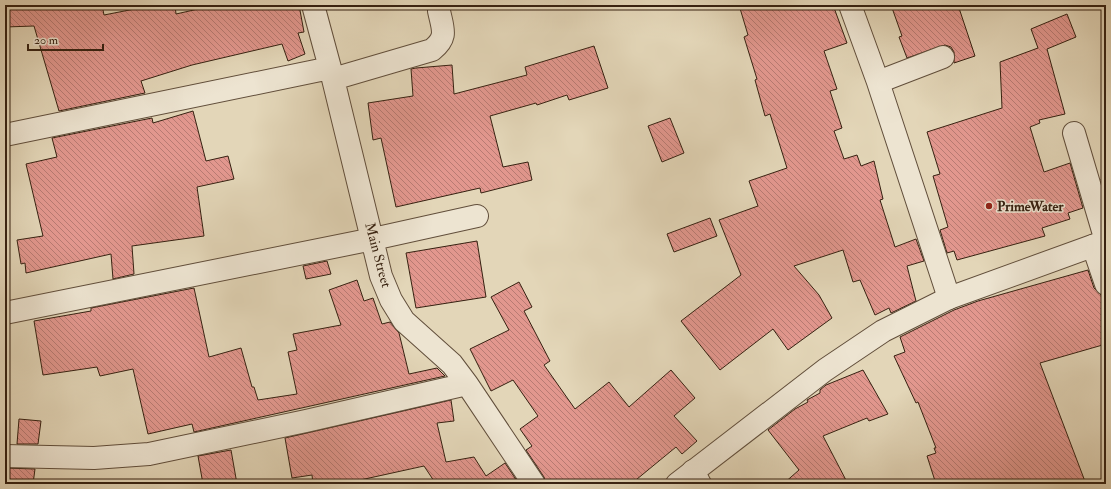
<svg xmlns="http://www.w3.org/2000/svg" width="1111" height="489" font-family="'IM FELL Double Pica',serif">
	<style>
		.building { fill: url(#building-back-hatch); stroke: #362111 }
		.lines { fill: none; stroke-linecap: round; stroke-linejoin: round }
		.minor-casing { stroke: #614e3b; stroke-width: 24 }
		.tertiary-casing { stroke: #614e3b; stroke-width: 24 }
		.minor { stroke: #ede4d1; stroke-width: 22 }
		.tertiary { stroke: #ede4d1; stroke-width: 22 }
		.poi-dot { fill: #8f2418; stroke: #ede4d1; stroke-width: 1.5 }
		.labels { text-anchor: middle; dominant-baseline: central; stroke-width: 3; stroke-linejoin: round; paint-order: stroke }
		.poi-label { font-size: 14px; font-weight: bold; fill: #362111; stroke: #ede4d1; text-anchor: start }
		.street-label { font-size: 14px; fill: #362111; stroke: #ede4d1 }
	</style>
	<defs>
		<pattern id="building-back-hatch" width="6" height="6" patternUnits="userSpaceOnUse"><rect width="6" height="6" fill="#e2978e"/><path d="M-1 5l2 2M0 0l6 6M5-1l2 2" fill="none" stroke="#b87b73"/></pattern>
	</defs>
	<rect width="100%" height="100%" fill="#e3d6b8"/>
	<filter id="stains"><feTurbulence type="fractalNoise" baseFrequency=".005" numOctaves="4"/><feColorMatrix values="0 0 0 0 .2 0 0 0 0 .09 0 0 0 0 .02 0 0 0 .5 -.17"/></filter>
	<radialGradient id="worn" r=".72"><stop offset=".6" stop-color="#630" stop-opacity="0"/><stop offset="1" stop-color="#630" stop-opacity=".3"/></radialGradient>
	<path class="building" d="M55,5H102L104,15L155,5H175L176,14L216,5H299L304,32L298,33L305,54L288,61L282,44L192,65L141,81L145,93L59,111L34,26L5,27V8H56Z
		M739,5H833L847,43L824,51L837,89L830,91L842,128L834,131L844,159L857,155L861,166L874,161L883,199L880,200L895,247L916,239L924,261L907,266L916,301L891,313L889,308L875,315L860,280L853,282L843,250L794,266L819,295L832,318L788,350L773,329L720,370L681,321L741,275L719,220L758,206L749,181L787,168L770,114L765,116L755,80L757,79L744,37L748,35Z
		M891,5H958L975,56L954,63V52L951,47L945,45L907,58L899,37L902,36Z
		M1067,14L1076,37L1047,49L1065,114L1039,120L1040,123L1030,127L1044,172L1070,163L1083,208L1068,213L1070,219L1042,228L1045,236L957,260L954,251L947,253L940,230L948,227L933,176L940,174L927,132L1002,108L1000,62L1038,48L1031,29Z
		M594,46L608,88L569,100L567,95L537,105L536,103L490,116L503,167L528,162L532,180L481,193L480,188L396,207L381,138L373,140L368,103L413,96L411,69L416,68L452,65L454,94L527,75L525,67Z
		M193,111L206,161L228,156L234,179L197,187L204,236L132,246L134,274L113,279L111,254L26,273L25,263L21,264L17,240L43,236L26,164L57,157L52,138L152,118L153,123Z
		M670,118L684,153L662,162L648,126Z
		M1106,177V197L1101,179Z
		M710,218L717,236L674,252L667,234Z
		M477,241L486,297L416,308L406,253Z
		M327,261L331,274L306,279L303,266Z
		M1088,270L1094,288L1101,295L1106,311V344L1040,363L1086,484H936L927,456L936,453L934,448H936L918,402L916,403L894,356L905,352L900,337L954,310L978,301Z
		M357,280L364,301L373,298L382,324L390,322L399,333L409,374L437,368L445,376L194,432L192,424L148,434L133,369L100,376L97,367L43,375L34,321L91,311V308L194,288L209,357L241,348L252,387H254L258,400L297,394L288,352L297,350L293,334L341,325L329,290Z
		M519,282L532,307L524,311L550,361L544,365L575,409L609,382L629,407L671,370L695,398L674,416L697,441L682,454L676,447L631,484H546L544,477L526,450L532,446L520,429L538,416L513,380L491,391L470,349L509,330L491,297Z
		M863,370L888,414L869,421L867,418L823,436L848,484H783L799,470L768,430L795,409L808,402L807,400L820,393V390L826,385Z
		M451,400L454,421L437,423L446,462L474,457L486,476L505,463L519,484H436L424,466L342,484H313L312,475L292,478L285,438Z
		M19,419L41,421L38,444H17Z
		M231,450L237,484H203L198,456Z
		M5,468L35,469L33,484H5Z"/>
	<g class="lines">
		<defs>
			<path id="minor" d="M313,5L333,79L381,276L391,300L404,321L452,364L467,384L534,484
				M850,5L878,82L949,298
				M333,79L432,50C448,37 443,30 439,11
				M878,82L943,57
				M1074,133L1106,241
				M5,135L330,68
				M1093,246L1106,284
				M5,313L373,239L477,216
				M5,456L94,458L149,454L306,421L467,384
				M693,471L700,484"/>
			<path id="tertiary" d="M677,484L825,370L883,331L949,298L1106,241"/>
		</defs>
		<use href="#minor" class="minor-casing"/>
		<use href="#tertiary" class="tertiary-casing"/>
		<use href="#minor" class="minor"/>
		<use href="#tertiary" class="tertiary"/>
	</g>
	<circle class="poi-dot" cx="989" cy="206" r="4"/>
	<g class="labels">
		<g class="poi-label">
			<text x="997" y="206">PrimeWater</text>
		</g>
		<g class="street-label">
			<text transform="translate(378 255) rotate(75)">Main Street</text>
		</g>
	</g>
	<rect width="1111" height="489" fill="none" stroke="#e3d6b8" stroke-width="20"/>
	<rect x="6" y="6" width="1099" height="477" fill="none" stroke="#362111" stroke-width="2"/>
	<rect x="10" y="10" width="1091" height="469" fill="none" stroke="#362111"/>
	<path d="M28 44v6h75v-6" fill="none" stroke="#362111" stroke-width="2"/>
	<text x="34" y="44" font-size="12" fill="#362111" stroke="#ede4d1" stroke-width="3" paint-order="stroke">20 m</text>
	<rect width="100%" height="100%" filter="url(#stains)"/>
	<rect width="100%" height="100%" fill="url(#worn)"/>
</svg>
